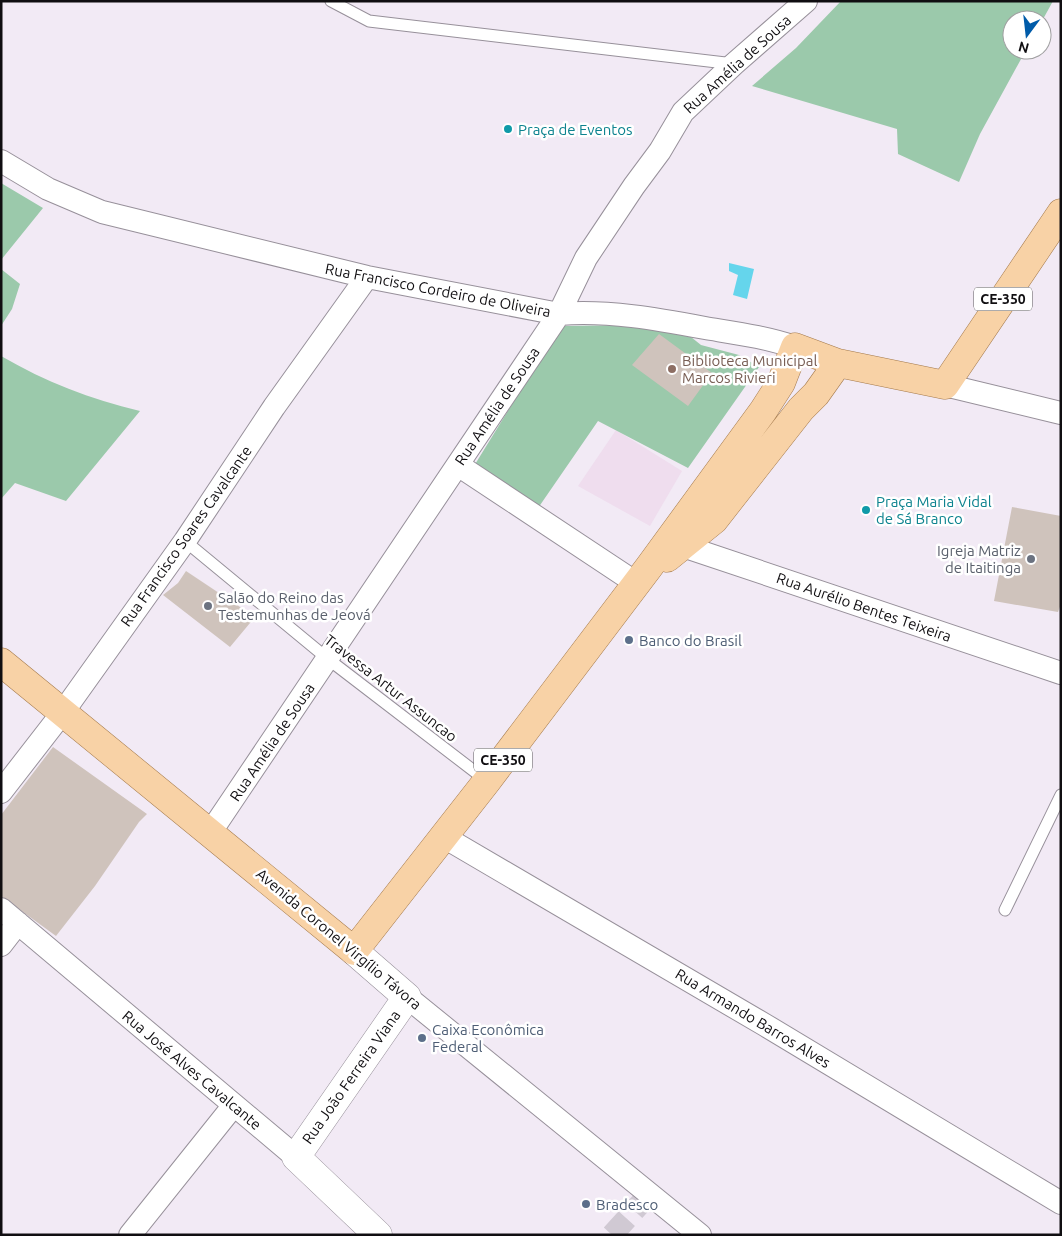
<svg xmlns="http://www.w3.org/2000/svg" width="1062" height="1236" font-family="Ubuntu,sans-serif">
	<style>
		.commercial { fill: #efddee }
		.green { fill: #9bc9ab }
		.water { fill: #65d5ec }
		.building { fill: #cfc3bc }
		.lines { fill: none; stroke-linecap: round; stroke-linejoin: round }
		.minor-tunnel { stroke: #d0c9d3; stroke-width: 22; stroke-dasharray: 22 11; stroke-linecap: butt }
		.service-casing { stroke: #97909a; stroke-width: 13 }
		.minor-casing { stroke: #97909a; stroke-width: 24 }
		.tertiary-casing { stroke: #97909a; stroke-width: 29 }
		.primary-casing { stroke: #a47a4c; stroke-width: 29 }
		.service { stroke: #fff; stroke-width: 11 }
		.minor { stroke: #fff; stroke-width: 22 }
		.tertiary { stroke: #fff; stroke-width: 28 }
		.primary { stroke: #f8d2a6; stroke-width: 28 }
		.culture-dot { fill: #0f9aa8; stroke: #fff; stroke-width: 2 }
		.education-dot { fill: #8d6e63; stroke: #fff; stroke-width: 2 }
		.worship-dot { fill: #6b7280; stroke: #fff; stroke-width: 2 }
		.service-dot { fill: #5c6f8a; stroke: #fff; stroke-width: 2 }
		.labels { text-anchor: middle; dominant-baseline: central; stroke-width: 5; stroke-linejoin: round; paint-order: stroke }
		.shield { fill: #fff; stroke: #585658; stroke-width: 1 }
		.shield-label { font-size: 14px; font-weight: bold; fill: #100e11 }
		.street-label { font-size: 15px; fill: #100e11; stroke: #fff }
		.culture-label { font-size: 15px; fill: #0d838f; stroke: #fff; text-anchor: start }
		.education-label { font-size: 15px; fill: #785e54; stroke: #fff; text-anchor: start }
		.worship-label { font-size: 15px; fill: #5b616d; stroke: #fff; text-anchor: end }
		.service-label { font-size: 15px; fill: #4e5e75; stroke: #fff; text-anchor: start }
	</style>
	<rect width="100%" height="100%" fill="#f2eaf5"/>
	<path class="commercial" d="M616,430L682,471L650,526L578,486Z"/>
	<path class="green" d="M841,1H1053L1042,21L1012,20V50H1026L980,134L959,182L898,154L897,129L752,86L796,48Z
		M1,183L43,208L1,260Z
		M1,269L20,284L12,309L1,326Z
		M634,325L681,329L701,345L739,355L759,367L688,468L598,421L536,511L474,466L560,326Z
		M1,356C46,382 90,399 140,411L66,501L15,483L1,499Z"/>
	<path class="water" d="M729,263L754,269L747,299L733,295L738,275L729,271Z"/>
	<path class="building" d="M659,334L712,373L688,406L632,365Z
		M1012,507L1061,516V604L1058,612L994,601Z
		M186,571L255,617L230,647L163,595L178,583Z
		M53,747L147,814L139,822L95,886L56,936L1,896V815Z"/>
	<g class="lines">
		<path class="minor-tunnel" d="M612,1235L650,1193"/>
		<defs>
			<path id="service" d="M331,1L369,21L734,64
				M185,541L328,659L487,781
				M1005,910L1061,795"/>
			<path id="minor" d="M1,161L48,189L102,212L367,277L559,314C608,310 657,319 705,328C735,333 766,337 795,347
				M945,385L1061,413
				M458,465L636,583
				M670,539L683,546L1061,673
				M1,792L63,712L185,541L274,407L367,277
				M210,833L559,314L586,258L634,186L660,151L683,112L734,64L806,1
				M444,837L765,1025L1061,1203
				M1,909L296,1157
				M1,945L18,923
				M407,997L700,1235
				M130,1235L234,1105"/>
			<path id="tertiary" d="M354,951L407,997L296,1157L378,1235"/>
			<path id="primary" d="M667,558L714,520L801,409L816,394L838,363
				M1,662L354,951L487,781L649,567L763,411L781,383L795,347L838,363L945,385L1061,213"/>
		</defs>
		<use href="#service" class="service-casing"/>
		<use href="#minor" class="minor-casing"/>
		<use href="#tertiary" class="tertiary-casing"/>
		<use href="#primary" class="primary-casing"/>
		<use href="#service" class="service"/>
		<use href="#minor" class="minor"/>
		<use href="#tertiary" class="tertiary"/>
		<use href="#primary" class="primary"/>
	</g>
	<g class="culture-dot">
		<circle cx="508" cy="129" r="5"/>
		<circle cx="866" cy="510" r="5"/>
	</g>
	<circle class="education-dot" cx="672" cy="369" r="5"/>
	<g class="worship-dot">
		<circle cx="1031" cy="559" r="5"/>
		<circle cx="208" cy="606" r="5"/>
	</g>
	<g class="service-dot">
		<circle cx="629" cy="640" r="5"/>
		<circle cx="422" cy="1038" r="5"/>
		<circle cx="586" cy="1204" r="5"/>
	</g>
	<g class="labels">
		<g class="shield">
			<rect x="974" y="287.5" width="58" height="23" rx="4"/>
			<rect x="474" y="748.5" width="58" height="23" rx="4"/>
		</g>
		<g class="shield-label">
			<text x="1003" y="299">CE-350</text>
			<text x="503" y="760">CE-350</text>
		</g>
		<g class="street-label">
			<text transform="translate(737 64) rotate(-42)">Rua Amélia de Sousa</text>
			<text transform="translate(438 290) rotate(11)">Rua Francisco Cordeiro de Oliveira</text>
			<text transform="translate(497 406) rotate(-56)">Rua Amélia de Sousa</text>
			<text transform="translate(186 536) rotate(-55)">Rua Francisco Soares Cavalcante</text>
			<text transform="translate(864 607) rotate(19)">Rua Aurélio Bentes Teixeira</text>
			<text transform="translate(391 688) rotate(38)">Travessa Artur Assuncao</text>
			<text transform="translate(272 742) rotate(-56)">Rua Amélia de Sousa</text>
			<text transform="translate(339 939) rotate(40)">Avenida Coronel Virgílio Távora</text>
			<text transform="translate(753 1018) rotate(31)">Rua Armando Barros Alves</text>
			<text transform="translate(192 1070) rotate(40)">Rua José Alves Cavalcante</text>
			<text transform="translate(351 1077) rotate(-55)">Rua João Ferreira Viana</text>
		</g>
		<g class="culture-label">
			<text x="518" y="129">Praça de Eventos</text>
			<text x="876" y="501">Praça Maria Vidal<tspan x="876" dy="17">de Sá Branco</tspan></text>
		</g>
		<g class="education-label">
			<text x="682" y="360">Biblioteca Municipal<tspan x="682" dy="17">Marcos Rivieri</tspan></text>
		</g>
		<g class="worship-label">
			<text x="1021" y="550">Igreja Matriz<tspan x="1021" dy="17">de Itaitinga</tspan></text>
			<text x="218" y="597" text-anchor="start">Salão do Reino das<tspan x="218" dy="17">Testemunhas de Jeová</tspan></text>
		</g>
		<g class="service-label">
			<text x="639" y="640">Banco do Brasil</text>
			<text x="432" y="1029">Caixa Econômica<tspan x="432" dy="17">Federal</tspan></text>
			<text x="596" y="1204">Bradesco</text>
		</g>
	</g>
	<rect width="1062" height="1236" fill="none" stroke="#100e11" stroke-width="5"/>
	<g transform="translate(1027 35) rotate(195)"><circle r="24" fill="#ffffff" stroke="#9f9fa0"/>
	<path d="M0-4L9 19L0 12L-9 19Z" fill="#005ba9"/>
	<text y="-8" font-size="14" font-weight="bold" text-anchor="middle" fill="#100e11">N</text>
	</g>
</svg>
